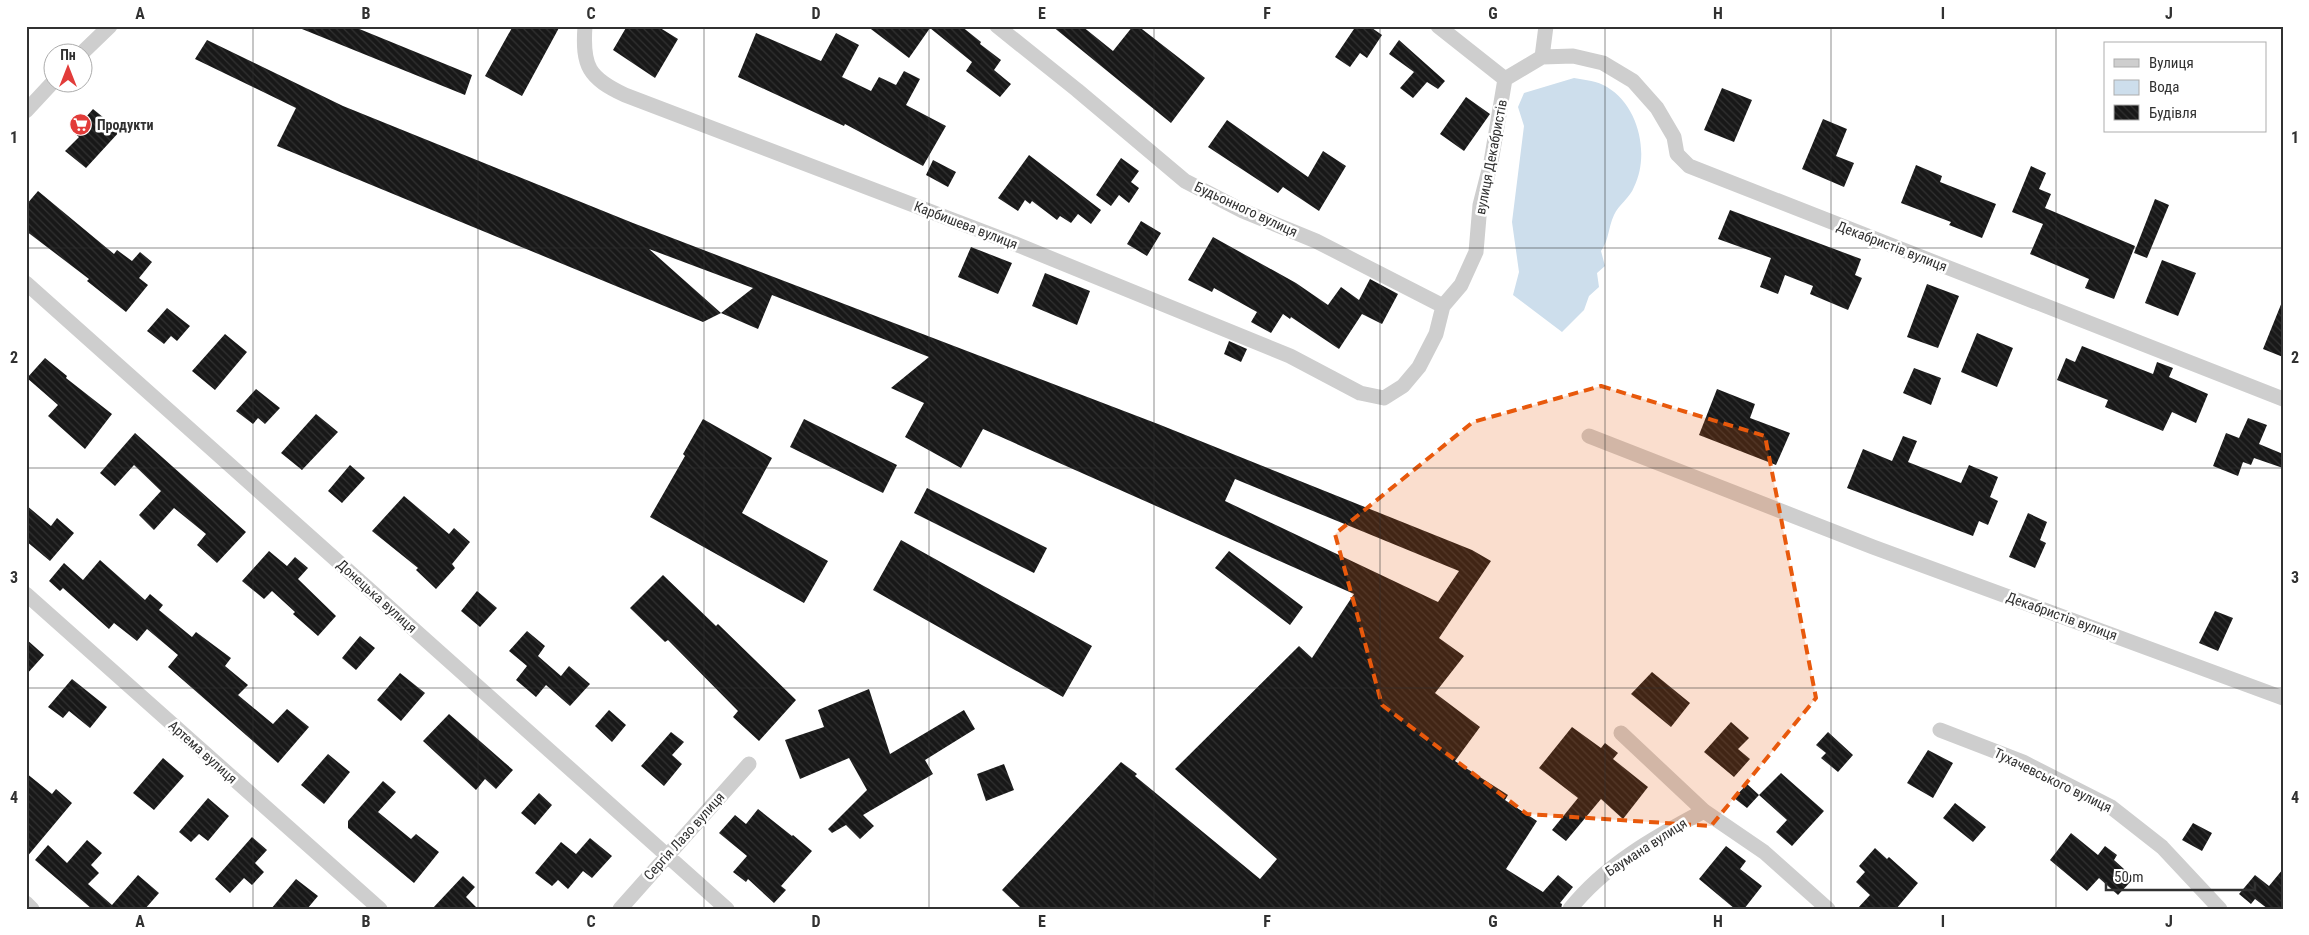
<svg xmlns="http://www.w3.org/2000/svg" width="2309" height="935" font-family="'Roboto Condensed',sans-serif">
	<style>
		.water { fill: #cddeec }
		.building { fill: url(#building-back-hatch); fill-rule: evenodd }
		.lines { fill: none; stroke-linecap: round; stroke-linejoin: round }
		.minor { stroke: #cecece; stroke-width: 15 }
		.marked { fill: #e8590c; fill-opacity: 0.2; stroke: #e8590c; stroke-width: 4; stroke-dasharray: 10 6; stroke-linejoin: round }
		.grid { fill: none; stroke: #313131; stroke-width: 1; stroke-opacity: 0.55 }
		.labels { text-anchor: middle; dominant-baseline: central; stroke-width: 5; stroke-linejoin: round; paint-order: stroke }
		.poi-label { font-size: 14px; font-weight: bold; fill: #313131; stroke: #fff; text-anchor: start }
		.street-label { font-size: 14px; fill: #313131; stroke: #fff }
		.neatline { fill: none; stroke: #313131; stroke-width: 2 }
		.grid-label { font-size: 16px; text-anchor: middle; font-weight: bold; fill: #313131 }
	</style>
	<defs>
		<pattern id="building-back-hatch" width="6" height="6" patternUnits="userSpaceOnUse" patternTransform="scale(1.25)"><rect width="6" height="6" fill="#181818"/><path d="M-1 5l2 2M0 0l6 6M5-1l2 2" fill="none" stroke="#313131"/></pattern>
	</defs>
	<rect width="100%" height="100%" fill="#fff"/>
	<path class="water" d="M1574,78C1586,80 1597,81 1607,87C1639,106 1650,155 1634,187C1630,198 1618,205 1614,215C1608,228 1609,240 1601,251L1605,266L1597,273L1599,287L1589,296L1584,310L1562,332L1513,295L1519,272L1512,222L1524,126L1518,107L1524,93Z"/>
	<path class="building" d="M352,26L472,75L465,95L297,27Z
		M513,26H560L522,96L485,76Z
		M627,26H657L678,39L655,78L613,50Z
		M867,26H961L981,42L980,44L1001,60L994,70L1011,84L1000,97L966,71L972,62L930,28L909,58Z
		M1052,26H1082L1113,51L1133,26H1138L1205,78L1171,123Z
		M1356,26H1369L1382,35L1367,58L1360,53L1350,67L1335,57Z
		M756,33L821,61L836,33L859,45L842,77L871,91L879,77L896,85L904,71L920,79L906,105L946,126L923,166L845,124L844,126L738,77Z
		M207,40L343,106L633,223L1158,424L1472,550L1491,561L1439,638L1464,656L1435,693L1480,727L1455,761L1508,795L1505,800L1537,821L1506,869L1543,892L1558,875L1573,887L1560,903L1562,904L1561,909H1022L1002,890L1121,762L1137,774L1135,776L1260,879L1277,859L1175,769L1299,646L1312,658L1354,594L983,429L961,468L905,437L924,403L891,388L929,357L772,295L758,329L721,313L703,322L277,146L296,108L195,59ZM649,249L753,288L721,313ZM1235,479L1459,571L1438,602L1225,501Z
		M1399,40L1445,81L1438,89L1427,82L1413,98L1400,88L1414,72L1389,54Z
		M1722,88L1752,100L1734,142L1704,130Z
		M1466,97L1490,114L1464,151L1440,134Z
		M93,109L120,131L86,168L65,151L79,137L73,132Z
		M1823,119L1847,129L1836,156L1854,163L1844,187L1802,169Z
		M1227,120L1308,177L1323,151L1346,166L1319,211L1283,187L1278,193L1208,147Z
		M1029,155L1101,210L1091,224L1078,214L1071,223L1060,216L1057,220L1032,201L1030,204L1025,200L1018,211L998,198Z
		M1121,158L1139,171L1131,182L1139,188L1129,203L1119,195L1111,206L1096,195Z
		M933,160L956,172L948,187L926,175Z
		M1916,165L1942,176L1940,182L1996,204L1982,238L1949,225L1951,222L1901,203Z
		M2031,166L2046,173L2039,189L2051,194L2045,208L2135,246L2114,299L2085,288L2089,279L2030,254L2043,224L2012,212Z
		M38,191L114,254L117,250L132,261L140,252L152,262L139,278L148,285L126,312L87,281L89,279L26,231V205Z
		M2155,199L2169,205L2147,258L2134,253Z
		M1730,210L1861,259L1855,275L1862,278L1848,310L1810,294L1813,286L1785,275L1778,294L1760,287L1771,258L1718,239Z
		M1141,221L1161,233L1147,256L1127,244Z
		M1213,237L1296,283L1328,305L1341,287L1359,300L1370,279L1398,294L1382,324L1362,314L1339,349L1291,317L1290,319L1283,314L1271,333L1251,322L1257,312L1214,288L1212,292L1188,280Z
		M971,247L1012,263L998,294L958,277Z
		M2162,260L2196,273L2178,316L2145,303Z
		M1045,273L1090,291L1077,325L1032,306Z
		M1927,284L1959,296L1938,348L1907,337Z
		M2282,302H2283V357L2263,349Z
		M167,308L190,326L177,341L171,336L164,344L147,331Z
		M1977,333L2013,348L1997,387L1961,372Z
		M225,334L247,352L215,390L192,371Z
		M1229,341L1247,349L1241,362L1224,354Z
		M2082,346L2153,374L2157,362L2173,368L2169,377L2208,394L2196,423L2172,412L2163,431L2105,407L2108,400L2057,380L2066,358L2075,362Z
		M45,358L67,376L66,378L112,414L85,449L48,416L58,405L27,378Z
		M1914,368L1941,378L1931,405L1903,393Z
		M256,389L280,408L265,424L258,418L253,424L236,411Z
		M1717,389L1755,404L1750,418L1790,433L1776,465L1699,435Z
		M316,414L338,432L302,470L281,453Z
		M2248,418L2267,425L2259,444L2283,454V468L2254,458L2251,465L2243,462L2238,476L2213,466L2226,433L2239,438Z
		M703,419L772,458L742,513L828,561L804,603L650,517L685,456L683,454Z
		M804,419L897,465L883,493L790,447Z
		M135,433L246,532L217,563L197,545L206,534L174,508L154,530L139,515L161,491L134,465L115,486L100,473Z
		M1903,436L1917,441L1908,462L1961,483L1969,465L1998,477L1990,497L1998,501L1988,525L1979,521L1973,536L1847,488L1863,449L1892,461Z
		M350,465L365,478L342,503L328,491Z
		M927,488L1047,548L1034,573L914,513Z
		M404,496L449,534L454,528L470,542L452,564L455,568L436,589L416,570L418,568L372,531Z
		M26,505L51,526L57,518L74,533L50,561L26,541Z
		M2028,513L2047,522L2040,540L2046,543L2035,568L2009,557Z
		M901,540L1092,646L1063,697L873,590Z
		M269,551L287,566L295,557L308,568L298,579L336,616L318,636L293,614L295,612L272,591L264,599L242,581Z
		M1229,551L1303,607L1290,625L1215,568Z
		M100,560L145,600L150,594L163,605L159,610L192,637L196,632L231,658L225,666L248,685L238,695L273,724L287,709L309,727L278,763L168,667L178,655L147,629L137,641L114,623L109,629L63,588L60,591L49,581L64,563L83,580Z
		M663,575L716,626L718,624L796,700L759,741L733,717L738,711L668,640L665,642L630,608Z
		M477,591L497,608L480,627L461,611Z
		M2215,611L2233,618L2218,651L2199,643Z
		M527,631L545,646L538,656L561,676L569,666L590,684L570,706L546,685L536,697L516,680L527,666L509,651Z
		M360,636L375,648L356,670L342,658Z
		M26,639L44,655L26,675Z
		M1652,672L1690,703L1671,727L1631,694Z
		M400,673L425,693L401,721L377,700Z
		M72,679L107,707L90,728L69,711L63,718L48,707Z
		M869,689L890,754L964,710L975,729L925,760L933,774L863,815L874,826L860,839L846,825L832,833L828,829L867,790L849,758L800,779L785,740L824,727L818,710Z
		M609,710L626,725L612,742L595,726Z
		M449,714L513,770L496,789L485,779L476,790L423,741Z
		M1731,722L1749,738L1738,749L1750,759L1734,777L1704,752Z
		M1572,727L1601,748L1605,743L1618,753L1613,759L1648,787L1623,819L1601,799L1566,841L1552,830L1578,798L1539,768Z
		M671,732L684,742L672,755L682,764L664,786L641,766Z
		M1828,732L1853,755L1838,772L1821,758L1826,753L1816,745Z
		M1928,750L1953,763L1933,798L1907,783Z
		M328,754L350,772L324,804L301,785Z
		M163,758L184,776L154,810L133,793Z
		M1004,764L1014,790L986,801L977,774Z
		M26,773L52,794L56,789L72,803L26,858Z
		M1781,773L1824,811L1792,846L1776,832L1787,820L1759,795Z
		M383,781L396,792L378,812L411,839L416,834L439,852L414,883L348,828V821Z
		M1747,784L1759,795L1747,808L1734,798Z
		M539,793L552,805L535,825L521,813Z
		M208,798L229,816L208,841L199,834L191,842L179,832Z
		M1955,803L1986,827L1973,842L1943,818Z
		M758,809L792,836L793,835L812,851L781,886L786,890L774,903L748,879L746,882L733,872L747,856L719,833L735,815L746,824Z
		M2193,823L2212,833L2202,851L2182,840Z
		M2071,833L2098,855L2105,846L2117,855L2114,860L2134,878L2118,895L2099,878L2087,891L2050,860Z
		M252,837L267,850L255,863L264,872L252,885L244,878L230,893L215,879Z
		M590,838L612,856L592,878L583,871L568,889L558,880L552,886L535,873L561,842L576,854Z
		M87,840L102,853L91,865L99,873L88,884L112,905L138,875L159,893L145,909H92L35,860L48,845L67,863Z
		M1726,846L1746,861L1740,869L1762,886L1744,909H1735L1699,879Z
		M1875,848L1887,859L1889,857L1918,883L1896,909H1857L1870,895L1856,882L1865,872L1859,866Z
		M2283,869V909H2268L2255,899L2251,904L2239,894L2255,875L2269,886Z
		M463,876L475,887L466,897L478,909H432Z
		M296,879L318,896L307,909H271Z"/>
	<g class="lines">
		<path class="minor" d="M585,26C582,67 589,78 625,95L1013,243L1290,356L1360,393L1384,398L1403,386L1419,367L1436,334L1443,306L1461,285L1476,252L1480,205L1491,162L1505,79L1542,57L1546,26
			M997,26L1077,90L1185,181L1243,211L1316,241L1443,306
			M1438,26L1505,79
			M82,53L110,26
			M1542,57L1573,56L1603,63L1633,81L1657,108L1674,137L1677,154L1689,166L2283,399
			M26,111L53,82
			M26,283L727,909
			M1589,436L1873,547L2283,698
			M26,594L380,909
			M1940,730L2023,762L2111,807L2162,847L2220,909
			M1621,733L1704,811L1764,852L1828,909
			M26,903L32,909
			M620,909L749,764
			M1570,909C1605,865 1655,837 1704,811"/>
	</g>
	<path class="marked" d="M1601,386L1765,436L1816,698L1711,826L1527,814L1382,705L1335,534L1473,422Z"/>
	<path class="grid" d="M253,26V909M478,26V909M704,26V909M929,26V909M1154,26V909M1380,26V909M1605,26V909M1831,26V909M2056,26V909M26,248H2283M26,468H2283M26,688H2283"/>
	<defs>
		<symbol id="supermarket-disc" viewBox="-11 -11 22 22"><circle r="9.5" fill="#e23c3a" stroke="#fff"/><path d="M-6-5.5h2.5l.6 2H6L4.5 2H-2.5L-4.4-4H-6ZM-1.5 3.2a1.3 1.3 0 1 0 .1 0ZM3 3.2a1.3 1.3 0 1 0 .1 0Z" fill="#fff"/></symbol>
	</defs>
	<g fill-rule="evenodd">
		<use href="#supermarket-disc" x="68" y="112" width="25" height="25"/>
	</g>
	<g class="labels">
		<g class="poi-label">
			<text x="97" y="125">Продукти</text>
		</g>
		<g class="street-label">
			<text transform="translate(1491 157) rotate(-79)">вулиця Декабристів</text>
			<text transform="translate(1246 209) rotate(25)">Будьонного вулиця</text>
			<text transform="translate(966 225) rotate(21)">Карбишева вулиця</text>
			<text transform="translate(1892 246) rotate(21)">Декабристів вулиця</text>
			<text transform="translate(377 596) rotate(42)">Донецька вулиця</text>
			<text transform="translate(2062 616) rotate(20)">Декабристів вулиця</text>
			<text transform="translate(203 752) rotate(42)">Артема вулиця</text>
			<text transform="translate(2053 780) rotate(26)">Тухачевського вулиця</text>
			<text transform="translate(684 836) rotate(-48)">Сергія Лазо вулиця</text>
			<text transform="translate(1646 847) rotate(-33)">Баумана вулиця</text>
		</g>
	</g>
	<rect width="2309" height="935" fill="none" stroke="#ffffff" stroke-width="55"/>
	<rect x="2104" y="42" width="162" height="90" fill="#ffffff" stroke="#adadad"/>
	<rect x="2114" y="59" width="25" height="8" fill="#cecece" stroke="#adadad"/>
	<text x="2149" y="68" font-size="15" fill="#313131">Вулиця</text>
	<rect x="2114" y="80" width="25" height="15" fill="#cddeec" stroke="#adadad"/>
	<text x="2149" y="92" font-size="15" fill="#313131">Вода</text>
	<rect x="2114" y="105" width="25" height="15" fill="url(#building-back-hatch)" stroke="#adadad"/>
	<text x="2149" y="118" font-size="15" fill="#313131">Будівля</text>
	<g transform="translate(68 68)"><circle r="24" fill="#ffffff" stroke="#adadad"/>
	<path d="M0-4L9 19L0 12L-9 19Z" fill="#e23c3a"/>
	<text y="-8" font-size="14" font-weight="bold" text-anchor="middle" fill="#313131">Пн</text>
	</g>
	<path d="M2106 882v8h149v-8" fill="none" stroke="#313131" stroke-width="2.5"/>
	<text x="2114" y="882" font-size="15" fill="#313131" stroke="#ffffff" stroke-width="4" paint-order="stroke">50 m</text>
	<rect x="28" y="28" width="2254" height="880" class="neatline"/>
	<g class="grid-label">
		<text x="140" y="19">A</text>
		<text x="366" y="19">B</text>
		<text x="591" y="19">C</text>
		<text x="816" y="19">D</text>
		<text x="1042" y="19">E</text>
		<text x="1267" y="19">F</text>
		<text x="1493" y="19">G</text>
		<text x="1718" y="19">H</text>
		<text x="1943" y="19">I</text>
		<text x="2169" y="19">J</text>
		<text x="14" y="143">1</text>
		<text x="2295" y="143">1</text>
		<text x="14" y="363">2</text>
		<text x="2295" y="363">2</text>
		<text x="14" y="583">3</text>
		<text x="2295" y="583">3</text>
		<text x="14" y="803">4</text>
		<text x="2295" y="803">4</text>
		<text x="140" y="927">A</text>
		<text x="366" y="927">B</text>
		<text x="591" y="927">C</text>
		<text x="816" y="927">D</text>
		<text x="1042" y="927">E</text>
		<text x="1267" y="927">F</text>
		<text x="1493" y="927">G</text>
		<text x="1718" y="927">H</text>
		<text x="1943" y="927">I</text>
		<text x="2169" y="927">J</text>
	</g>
</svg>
